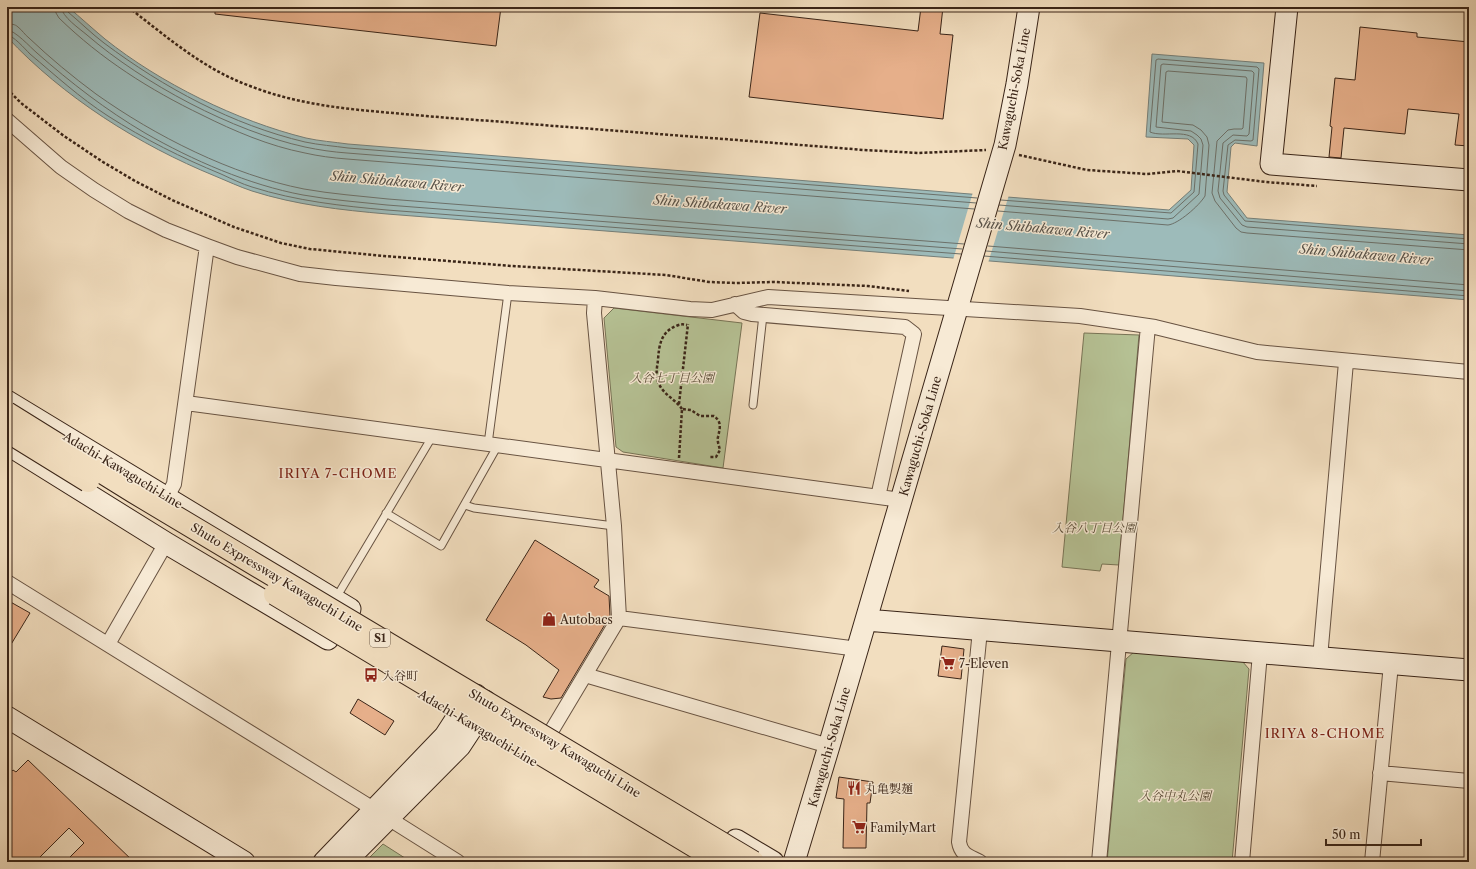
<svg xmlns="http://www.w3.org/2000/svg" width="1476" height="869" font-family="'Libre Caslon Text','Noto Serif JP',serif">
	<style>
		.green { fill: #b6c295; stroke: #787456 }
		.water { fill: #9dbbba; stroke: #757f79 }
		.pier { fill: #f2debf }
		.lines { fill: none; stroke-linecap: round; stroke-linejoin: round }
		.shore { stroke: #6c7069; stroke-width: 1 }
		.building { fill: #e6af8a; stroke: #3a2518 }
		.lane-casing { stroke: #685342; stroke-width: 9 }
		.street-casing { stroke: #685342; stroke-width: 16 }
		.secondary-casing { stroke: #3a2518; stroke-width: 23 }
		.path { stroke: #3a2518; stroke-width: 2.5; stroke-dasharray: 3 2; stroke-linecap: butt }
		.lane { stroke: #f7ead5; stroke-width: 7 }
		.street { stroke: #f7ead5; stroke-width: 14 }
		.secondary { stroke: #f7ead5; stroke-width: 21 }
		.highway-bridge-casing { stroke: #3a2518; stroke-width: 24; stroke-linecap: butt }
		.highway-bridge { stroke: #f2debf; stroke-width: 22 }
		.labels { text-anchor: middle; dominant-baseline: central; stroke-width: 3; stroke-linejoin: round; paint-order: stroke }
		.shield { fill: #f7ead5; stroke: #736051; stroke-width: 1 }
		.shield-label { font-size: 11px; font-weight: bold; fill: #3a2518 }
		.street-label { font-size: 12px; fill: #3a2518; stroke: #f7ead5 }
		.park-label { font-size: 12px; font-style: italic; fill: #594c37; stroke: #f7ead5 }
		.poi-label { font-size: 12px; fill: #3a2518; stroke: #f7ead5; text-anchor: start }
		.water-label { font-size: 13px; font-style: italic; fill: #585249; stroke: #f7ead5 }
		.neighbourhood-label { font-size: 13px; letter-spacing: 1px; fill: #7a1f14; stroke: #f7ead5 }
	</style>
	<rect width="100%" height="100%" fill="#f2debf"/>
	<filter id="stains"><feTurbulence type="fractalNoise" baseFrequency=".005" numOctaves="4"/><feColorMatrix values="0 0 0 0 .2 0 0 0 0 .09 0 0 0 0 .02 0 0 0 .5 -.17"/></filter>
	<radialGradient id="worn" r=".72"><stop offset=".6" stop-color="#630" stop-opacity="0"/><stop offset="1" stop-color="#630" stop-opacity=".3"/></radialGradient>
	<path class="green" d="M614,308L742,323L723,468L623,452L616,447L604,318Z
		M1084,333L1139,335L1119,565L1102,564L1100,571L1062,567Z
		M1135,651L1242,661L1249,669L1232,862H1107L1126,659Z
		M383,844L408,860L404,862H365Z"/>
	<path class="water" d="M7,7H68C81,18 93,29 105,39C160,83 237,121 306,138C319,141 334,142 348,144L1169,210L1191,190L1194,145L1188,139L1146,137L1152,54L1264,63L1257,146L1235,143L1231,147L1227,192L1247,218L1469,235V300L953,258L387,214C341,210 296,205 252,191C240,187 227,181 215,176C139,145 63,97 7,37Z"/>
	<path class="pier" d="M973,192L1009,195L988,263L953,260Z"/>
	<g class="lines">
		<path class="shore" d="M55,7L56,13L59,18C101,59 150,90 202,115C234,131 269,146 305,153C318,156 333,158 347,159L974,209
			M61,7C62,17 80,29 87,35C144,84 232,131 305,147C319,150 333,152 347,153L976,203
			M66,7L68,12C80,22 92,34 104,43C164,88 233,125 305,142C319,145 334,146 348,148L977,198
			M7,24C11,24 15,24 18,27C22,30 25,35 29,38C50,58 73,77 96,94C155,136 232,175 304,189C332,194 360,196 388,199L964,244
			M7,30C15,30 30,47 37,53C71,83 106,110 145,133C192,160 249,185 303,195C331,200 359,202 387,205L962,249
			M7,35C13,35 25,49 30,54C55,75 80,98 108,116C144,139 182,158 221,174C232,179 242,184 252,187C296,201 342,206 387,210L961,254
			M1001,200L1171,213L1194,192L1198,144C1191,127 1164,138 1150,132L1156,60L1158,59L1257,67L1259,69L1253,140L1251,141L1235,140L1228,145L1223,191L1224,195L1245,221L1469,239
			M999,205L1168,219L1173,218L1199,194L1203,145L1201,139L1197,135L1191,131L1156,127L1161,65L1163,64L1252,71L1254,73L1249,134L1247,136L1233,135L1223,143L1218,191L1220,198L1242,225L1247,227L1469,244
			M998,211L1168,225C1178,224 1199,206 1205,196L1209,145L1207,137L1201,130L1193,125L1162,122L1166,72L1168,71L1246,77L1247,79L1243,128L1242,129H1234L1228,130L1217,141L1212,193L1215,201L1236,228L1241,232L1247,233L1469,250
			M988,246L1469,285
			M986,251L1469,291
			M984,256L1469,296"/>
	</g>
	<path class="building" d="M215,7H501L496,46L215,14Z
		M921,7H943L940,34L953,35L943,119L749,97L760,13L918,31Z
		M1360,27L1417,33V37L1469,42V146L1455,145L1459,114L1408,109L1405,134L1344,128L1341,158L1329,157L1332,127L1330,126L1335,78L1355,80Z
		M535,540L599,580L594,587L609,596L610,616L561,698L551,699L543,697L559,670L526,645L486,620Z
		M7,600L30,613L7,651Z
		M942,646L964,649L961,679L938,676Z
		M358,699L394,721L385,735L350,713Z
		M28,760L134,862H65L84,843L69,828L35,862H7V776L13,770L16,772Z
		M839,777L873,782L870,803H867L866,848H843L844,799L836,798Z"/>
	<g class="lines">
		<defs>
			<path id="lane" d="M753,405L763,315
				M488,444L508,293
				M465,505L474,508L614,526
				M386,513L441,546L498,445
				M336,598L432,437"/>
			<path id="street" d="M7,120L61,167L94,190L128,211L166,230L207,246L237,257L300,274L336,278L508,293L595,298L690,309L712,310L768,297L1080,316L1155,327L1257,352L1469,372
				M735,304L744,312L752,314L905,327L914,334L878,497
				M186,403L901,500
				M167,497L174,484L207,246
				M7,582L375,810
				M619,618L858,649
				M108,644L166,543
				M1320,658L1346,362
				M585,675L829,746
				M552,730L619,618L614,526L594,313L595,298
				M1380,773L1469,781
				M388,818L458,862
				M980,862C969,856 961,855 959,842L980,630
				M1099,862L1148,326
				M1242,862L1260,653
				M1372,862L1391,664"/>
			<path id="secondary" d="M1287,7L1271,164L1469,180
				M7,401L350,609
				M7,444L166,543L328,639
				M866,620L1469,670
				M7,717L244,862
				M736,840L773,862
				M324,862L445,736L469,699L476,695
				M345,862L460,746L485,708V701
				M794,862L829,746L1005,145L1017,84L1029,7"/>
		</defs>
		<use href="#lane" class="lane-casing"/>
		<use href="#street" class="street-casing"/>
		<use href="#secondary" class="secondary-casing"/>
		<path class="path" d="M128,7C166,36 203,69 250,86C296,104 344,109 393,113C426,116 459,119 492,121C616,131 740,140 864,150L919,153L986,150
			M7,89L21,103L64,136L103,162L135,181L172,200L234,227L281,243L310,249L384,256L512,266L666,275L709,282L736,283L774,282L868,286L909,291
			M1019,155L1087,170L1147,174L1177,171L1266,182L1317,186
			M679,404L688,324
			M682,409C676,400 664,395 659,384C655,376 657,368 658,360C659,345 661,332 676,326C680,324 683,324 687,325
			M679,458L682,409L691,410L700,416H714C722,422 720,428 718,437C717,441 719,446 720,450L716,457H710"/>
		<use href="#lane" class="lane"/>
		<use href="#street" class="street"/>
		<use href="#secondary" class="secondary"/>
		<defs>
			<path id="highway-bridge" d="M7,413L134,492L753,862
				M7,431L88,481
				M275,594L721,862"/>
		</defs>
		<use href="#highway-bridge" class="highway-bridge-casing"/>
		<use href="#highway-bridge" class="highway-bridge"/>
	</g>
	<defs>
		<symbol id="shop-bare" viewBox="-9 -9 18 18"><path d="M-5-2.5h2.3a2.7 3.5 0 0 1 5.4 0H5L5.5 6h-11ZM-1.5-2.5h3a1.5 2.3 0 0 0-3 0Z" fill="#8f2418" stroke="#f7ead5" stroke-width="2.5" paint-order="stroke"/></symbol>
		<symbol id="supermarket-bare" viewBox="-9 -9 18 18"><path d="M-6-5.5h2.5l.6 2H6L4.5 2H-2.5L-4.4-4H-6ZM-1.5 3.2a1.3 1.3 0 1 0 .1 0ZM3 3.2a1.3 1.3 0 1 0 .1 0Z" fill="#8f2418" stroke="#f7ead5" stroke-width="2.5" paint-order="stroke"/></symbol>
		<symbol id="bus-bare" viewBox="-9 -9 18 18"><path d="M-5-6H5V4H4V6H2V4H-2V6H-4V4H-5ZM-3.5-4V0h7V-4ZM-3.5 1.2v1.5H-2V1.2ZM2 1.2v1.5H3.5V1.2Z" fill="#8f2418" stroke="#f7ead5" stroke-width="2.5" paint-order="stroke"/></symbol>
		<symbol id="restaurant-bare" viewBox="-9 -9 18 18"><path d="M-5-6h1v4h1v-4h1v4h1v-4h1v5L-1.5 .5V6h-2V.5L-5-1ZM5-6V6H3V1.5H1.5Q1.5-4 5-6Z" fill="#8f2418" stroke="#f7ead5" stroke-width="2.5" paint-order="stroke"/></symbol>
	</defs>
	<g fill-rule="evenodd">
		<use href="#shop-bare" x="539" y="609" width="20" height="20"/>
		<use href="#supermarket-bare" x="938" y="653" width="20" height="20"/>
		<use href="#bus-bare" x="361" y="665" width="20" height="20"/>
		<use href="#restaurant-bare" x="844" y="778" width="20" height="20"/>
		<use href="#supermarket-bare" x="849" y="817" width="20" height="20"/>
	</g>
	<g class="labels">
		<rect class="shield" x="370" y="629" width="20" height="18" rx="3"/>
		<g class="shield-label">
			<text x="380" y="638">S1</text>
		</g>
		<g class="street-label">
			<text transform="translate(1014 89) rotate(-79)">Kawaguchi-Soka Line</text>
			<text transform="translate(920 436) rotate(-74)">Kawaguchi-Soka Line</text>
			<text transform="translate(123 470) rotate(31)">Adachi-Kawaguchi Line</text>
			<text transform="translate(277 577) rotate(31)">Shuto Expressway Kawaguchi Line</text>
			<text transform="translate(478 728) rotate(31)">Adachi-Kawaguchi Line</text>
			<text transform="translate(555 743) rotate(31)">Shuto Expressway Kawaguchi Line</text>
			<text transform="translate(829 747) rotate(-74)">Kawaguchi-Soka Line</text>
		</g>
		<g class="park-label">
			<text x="672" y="377">入谷七丁目公園</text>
			<text x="1094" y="527">入谷八丁目公園</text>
			<text x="1175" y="795">入谷中丸公園</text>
		</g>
		<g class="poi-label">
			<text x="560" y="619">Autobacs</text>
			<text x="959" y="663">7-Eleven</text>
			<text x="382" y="675">入谷町</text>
			<text x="865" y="788">丸亀製麺</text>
			<text x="870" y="827">FamilyMart</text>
		</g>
		<g class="water-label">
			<text transform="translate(397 181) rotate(5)">Shin Shibakawa River</text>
			<text transform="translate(720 204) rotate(4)">Shin Shibakawa River</text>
			<text transform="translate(1043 228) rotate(5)">Shin Shibakawa River</text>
			<text transform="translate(1366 254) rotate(5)">Shin Shibakawa River</text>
		</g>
		<g class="neighbourhood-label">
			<text x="338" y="473">IRIYA 7-CHOME</text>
			<text x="1325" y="733">IRIYA 8-CHOME</text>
		</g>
	</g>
	<rect width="1476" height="869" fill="none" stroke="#f2debf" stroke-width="24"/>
	<rect x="8" y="8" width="1460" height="853" fill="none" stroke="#3a2518" stroke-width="2"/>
	<rect x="12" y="12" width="1452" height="845" fill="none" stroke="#3a2518"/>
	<path d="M1326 839v6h95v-6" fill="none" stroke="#3a2518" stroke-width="2"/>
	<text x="1332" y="839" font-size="12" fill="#3a2518" stroke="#f7ead5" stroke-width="3" paint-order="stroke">50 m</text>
	<rect width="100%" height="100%" filter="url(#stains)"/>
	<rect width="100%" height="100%" fill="url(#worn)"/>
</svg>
